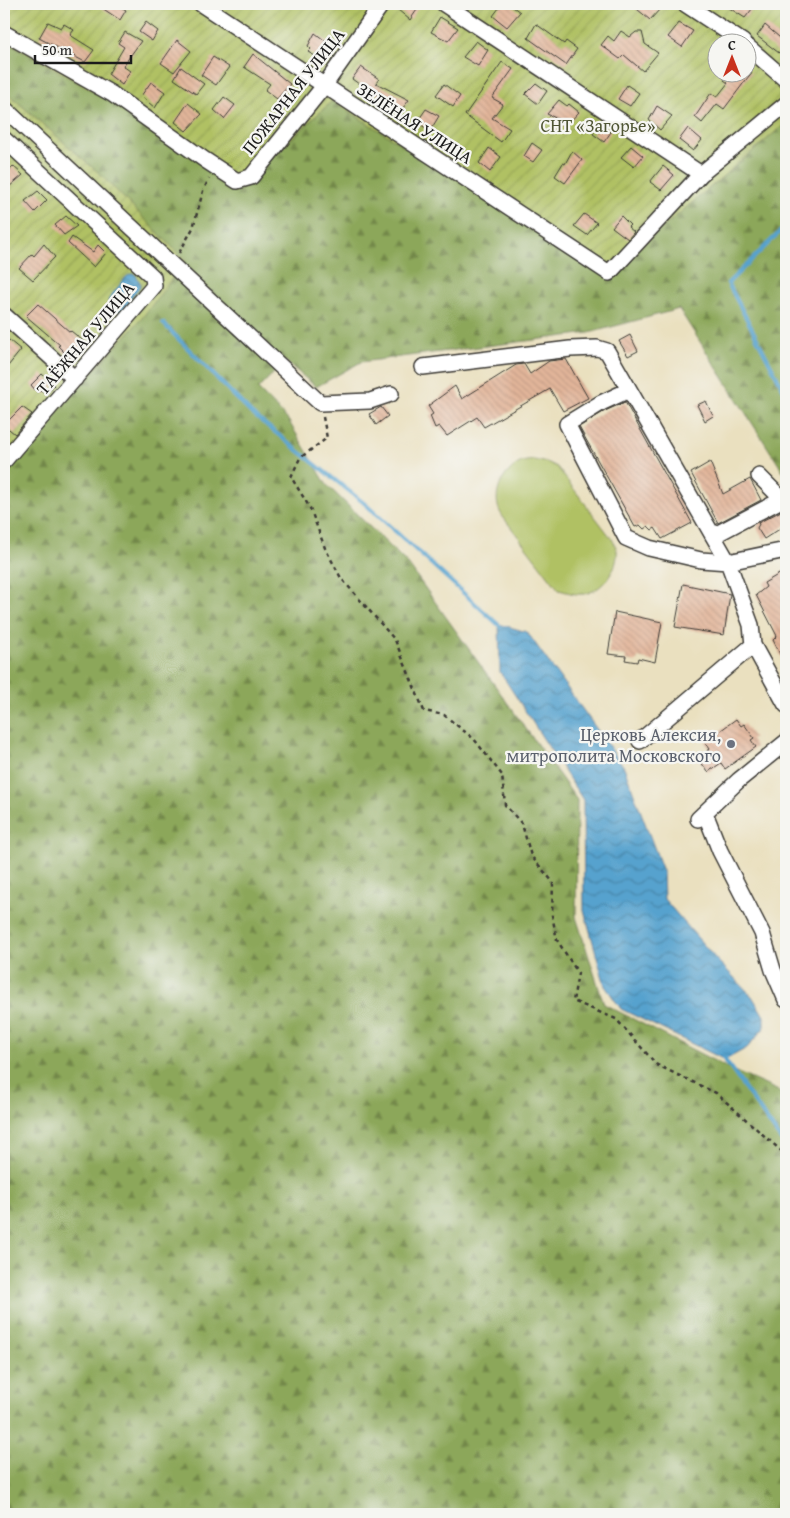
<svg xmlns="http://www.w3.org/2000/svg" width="790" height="1518" font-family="'Gentium Book Plus',serif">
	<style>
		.grass { fill: #b0c164; stroke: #666e40 }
		.forest { fill: url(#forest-firs); stroke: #54623b }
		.garden { fill: url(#garden-furrows); stroke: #666e40; fill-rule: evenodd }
		.water { fill: url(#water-waves); stroke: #395f75 }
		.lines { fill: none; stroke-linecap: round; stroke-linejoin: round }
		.stream { stroke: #56a2ce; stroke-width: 4 }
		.building { fill: url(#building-back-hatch) }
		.minor-casing { stroke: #3b3934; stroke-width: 18 }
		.path { stroke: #3b3934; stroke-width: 2.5; stroke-dasharray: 4 4; stroke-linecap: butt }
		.minor { stroke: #fff; stroke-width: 15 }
		.worship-dot { fill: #6b7280; stroke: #f6f6f2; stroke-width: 2 }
		.labels { text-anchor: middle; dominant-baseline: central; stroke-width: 4.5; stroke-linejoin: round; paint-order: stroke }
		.street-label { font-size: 18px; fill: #1c1c1c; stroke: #f6f6f2 }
		.park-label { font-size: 18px; fill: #505635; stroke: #f6f6f2 }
		.worship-label { font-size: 18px; fill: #5b616d; stroke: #f6f6f2; text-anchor: end }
	</style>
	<defs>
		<pattern id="forest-firs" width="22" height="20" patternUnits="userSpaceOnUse" patternTransform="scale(1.25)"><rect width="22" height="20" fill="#8ca75a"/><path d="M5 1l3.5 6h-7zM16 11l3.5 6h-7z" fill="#72874a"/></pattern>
		<pattern id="garden-furrows" width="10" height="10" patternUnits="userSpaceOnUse" patternTransform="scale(1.25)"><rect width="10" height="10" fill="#b0c164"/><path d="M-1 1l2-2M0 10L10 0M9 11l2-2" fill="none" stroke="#97a556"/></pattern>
		<pattern id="water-waves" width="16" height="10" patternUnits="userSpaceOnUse" patternTransform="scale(1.25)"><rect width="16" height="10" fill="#56a2ce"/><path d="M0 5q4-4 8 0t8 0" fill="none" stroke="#4683a6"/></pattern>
		<pattern id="building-back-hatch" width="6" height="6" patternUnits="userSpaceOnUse" patternTransform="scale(1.25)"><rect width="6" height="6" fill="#e2b59a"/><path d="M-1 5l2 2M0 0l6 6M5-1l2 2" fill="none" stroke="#c19b84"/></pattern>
	</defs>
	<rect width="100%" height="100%" fill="#f6f6f2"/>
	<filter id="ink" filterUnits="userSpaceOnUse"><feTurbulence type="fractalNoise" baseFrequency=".02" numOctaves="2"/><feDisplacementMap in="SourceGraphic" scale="10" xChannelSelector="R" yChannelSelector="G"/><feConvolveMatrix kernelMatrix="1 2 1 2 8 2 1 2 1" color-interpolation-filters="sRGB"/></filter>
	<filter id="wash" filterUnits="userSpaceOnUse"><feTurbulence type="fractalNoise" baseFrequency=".0096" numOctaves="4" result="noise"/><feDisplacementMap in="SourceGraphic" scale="20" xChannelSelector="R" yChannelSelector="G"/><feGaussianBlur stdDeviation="1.12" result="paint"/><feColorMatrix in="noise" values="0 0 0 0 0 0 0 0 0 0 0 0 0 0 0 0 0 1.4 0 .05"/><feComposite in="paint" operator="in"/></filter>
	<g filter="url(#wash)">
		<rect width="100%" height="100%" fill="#eae0bf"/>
		<path class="grass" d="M534,460L549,463L557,467L612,539C614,542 616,547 617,550C619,569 602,592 583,594C575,595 567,592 559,590L503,517C490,499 500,475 518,464C522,461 528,461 534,460Z"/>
		<path class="forest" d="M4,40L251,177L332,101L609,273L786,123V476L679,309L589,333L361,362L316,387L285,361L258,389L288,420L327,485L408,564L577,800L576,917L604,1004L736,1072L781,1092L786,1097V1514H4V470L142,318L185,261L100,174L4,90Z"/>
		<path class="garden" d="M4,4H786V123L609,273L332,101L241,185L136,116L4,40ZM718,42H748V72H718Z
			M4,90L100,174L186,261L142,318L4,470Z"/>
		<path class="water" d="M130,274H135L141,284C139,289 137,290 134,294C126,304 134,305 117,312L108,302L109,298L125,278Z
			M499,624L527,632L624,767L663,871L664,899L716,959L752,996L764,1016V1028L747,1048L725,1060L621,1009L605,986L584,910L583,800L500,672Z"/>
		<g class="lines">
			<path class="stream" d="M786,226L728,283L786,394
				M163,323L251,413L364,503L501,627
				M722,1056L786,1147"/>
		</g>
		<g id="blocks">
			<path class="building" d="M96,4H116L126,10L120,20Z
				M391,4H421L410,20Z
				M502,4H509L520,12L507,27L493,16Z
				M631,4H653L660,9L650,20Z
				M723,4H756L745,18Z
				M440,17L458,28L448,41L431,32Z
				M48,22L61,28L64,24L74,30L70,35L94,50L85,62L39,38Z
				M146,22L158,31L152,41L139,32Z
				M679,23L693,31L682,47L668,37Z
				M536,24L564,44L566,41L577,49L566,65L528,38Z
				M765,25L786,43L779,53L757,36Z
				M621,31L630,37L636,32H642L645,44L658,53L643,71L624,55L620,59L601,45L608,36L614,41Z
				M125,32L141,41L123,66L130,71L122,85L108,74L124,47L118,43Z
				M315,33L332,46L322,60L308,52L311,49L308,46Z
				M177,40L191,51L174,72L161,63Z
				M476,41L488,50L478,66L463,57Z
				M253,54L290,84L277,99L265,90L270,84L244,67Z
				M213,57L229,67L216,85L201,75Z
				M502,62L513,69L492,98L503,104L492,118L510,129L501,142L465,115Z
				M181,67L204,84L196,94L174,79Z
				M361,67L379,79L376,83L409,100L400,112L371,90L370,92L352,79Z
				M731,72H752L724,109L717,104L702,123L695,117L711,93L717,97L728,83L724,80Z
				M151,82L165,92L155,108L141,96Z
				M536,83L547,91L538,104L525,94Z
				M444,84L460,96L453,107L436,95Z
				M627,85L639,93L630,106L618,99Z
				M224,97L235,105L224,119L214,110Z
				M559,100L567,106L569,104L579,112L565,127L556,121L558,119L547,114Z
				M188,103L202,114L186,131L175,122Z
				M657,106L672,116L660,130L649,120Z
				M426,109L439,116L430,131L417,122Z
				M600,123L611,132L604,142L593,134Z
				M688,128L702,140L693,151L679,140Z
				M532,143L542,150L533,162L524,156Z
				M631,146L643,156L634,167L621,157Z
				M489,148L501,157L490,172L479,163Z
				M572,151L582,160L565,183L555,176L563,163L565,164Z
				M13,166L23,175L9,187L4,182V176Z
				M663,166L674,175L661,190L650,182Z
				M38,191L47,200L35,212L25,201Z
				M584,214L597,223L587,235L574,226Z
				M66,216L77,226L64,235L55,225Z
				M621,216L630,225L628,227L634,232L628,239L612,227Z
				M72,237L93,252L98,245L106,253L94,267L68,243Z
				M44,244L55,257L33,280L19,268L32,254L34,256Z
				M38,304L70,332L71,331L87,344L72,360L58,346L60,345L26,316Z
				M630,335L638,351L628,356L619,341Z
				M4,336L21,350L4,371Z
				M566,359L588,398L563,411L550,389L484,427L477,417L447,436L439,426L435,428L430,416L433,414L428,406L455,386L462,399L516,365L524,364L530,374L549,361Z
				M42,374L54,385L46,394L41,390L37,392L31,385Z
				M706,401L713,416L705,421L697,405Z
				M625,402L692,523L662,539L655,528L652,530L648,526L644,529L640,525L635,527L579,427L605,411Z
				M22,407L32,414L15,434L4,425Z
				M381,407L388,416L376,425L369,414Z
				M710,462L723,494L750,479L761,500L718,523L691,473Z
				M781,511L786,512V525L764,539L757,528L759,524L758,523Z
				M786,570V666L773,640L777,636L756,595L766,587L764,583Z
				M683,584L730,594L724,635L675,627Z
				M615,612L662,622L655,662L638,658L637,662L625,660L626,656L608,654Z
				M736,719L741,726L744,724L754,738L751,740L756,747L725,769L721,763L708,772L698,758L710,749L705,742Z"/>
		</g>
	</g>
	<g filter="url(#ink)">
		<use href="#blocks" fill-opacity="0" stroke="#3b3934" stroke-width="1"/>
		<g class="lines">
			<defs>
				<path id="minor" d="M201,4L609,273L701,174L786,104
					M444,4L701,174
					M685,4L743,42
					M4,33L112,94L205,160L237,181L251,177L324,86L382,4
					M748,47L786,80
					M4,108L320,403L370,401L391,394
					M4,139L153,277L154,286L4,461
					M4,315L75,379
					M423,367L570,349L597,348L607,351L728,562L751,625L753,645L640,741
					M629,390L601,403L567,424L626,538L649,548L701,560L728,562L786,550
					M759,476L786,503
					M713,536L783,499
					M753,645L786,705
					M703,814L707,818L720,851L762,933L773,970L786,1000
					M698,819L739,780L786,742"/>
			</defs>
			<use href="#minor" class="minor-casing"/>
			<path class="path" d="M179,253L193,228L203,191L209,179
				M323,417L327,438L300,458L291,477L310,508L325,548L341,578L395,640L424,711L444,715L474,739L502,775L505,805L522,824L531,856L553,882L552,915L557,940L578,973L573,1001L616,1019L657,1065L716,1093L786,1155"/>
			<use href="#minor" class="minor"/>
		</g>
	</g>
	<circle class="worship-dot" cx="731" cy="744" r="5"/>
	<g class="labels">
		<g class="street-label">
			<text transform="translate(293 91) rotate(-52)">ПОЖАРНАЯ УЛИЦА</text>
			<text transform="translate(415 123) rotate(33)">ЗЕЛЁНАЯ УЛИЦА</text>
			<text transform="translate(85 338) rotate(-50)">ТАЁЖНАЯ УЛИЦА</text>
		</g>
		<g class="park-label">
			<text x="598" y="125">СНТ «Загорье»</text>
		</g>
		<g class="worship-label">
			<text x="721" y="734">Церковь Алексия,<tspan x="721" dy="21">митрополита Московского</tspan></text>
		</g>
	</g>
	<rect width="790" height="1518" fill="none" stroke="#f6f6f2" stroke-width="20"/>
	<g transform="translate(732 58)"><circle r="24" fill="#f6f6f2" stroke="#9f9f9c"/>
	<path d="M0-4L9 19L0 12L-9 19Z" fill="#c8321e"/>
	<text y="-8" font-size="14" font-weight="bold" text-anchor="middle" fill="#1c1c1c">С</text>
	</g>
	<path d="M35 55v8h96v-8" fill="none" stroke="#1c1c1c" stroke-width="2.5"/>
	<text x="42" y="55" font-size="15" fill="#1c1c1c" stroke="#f6f6f2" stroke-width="4" paint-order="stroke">50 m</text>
</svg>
